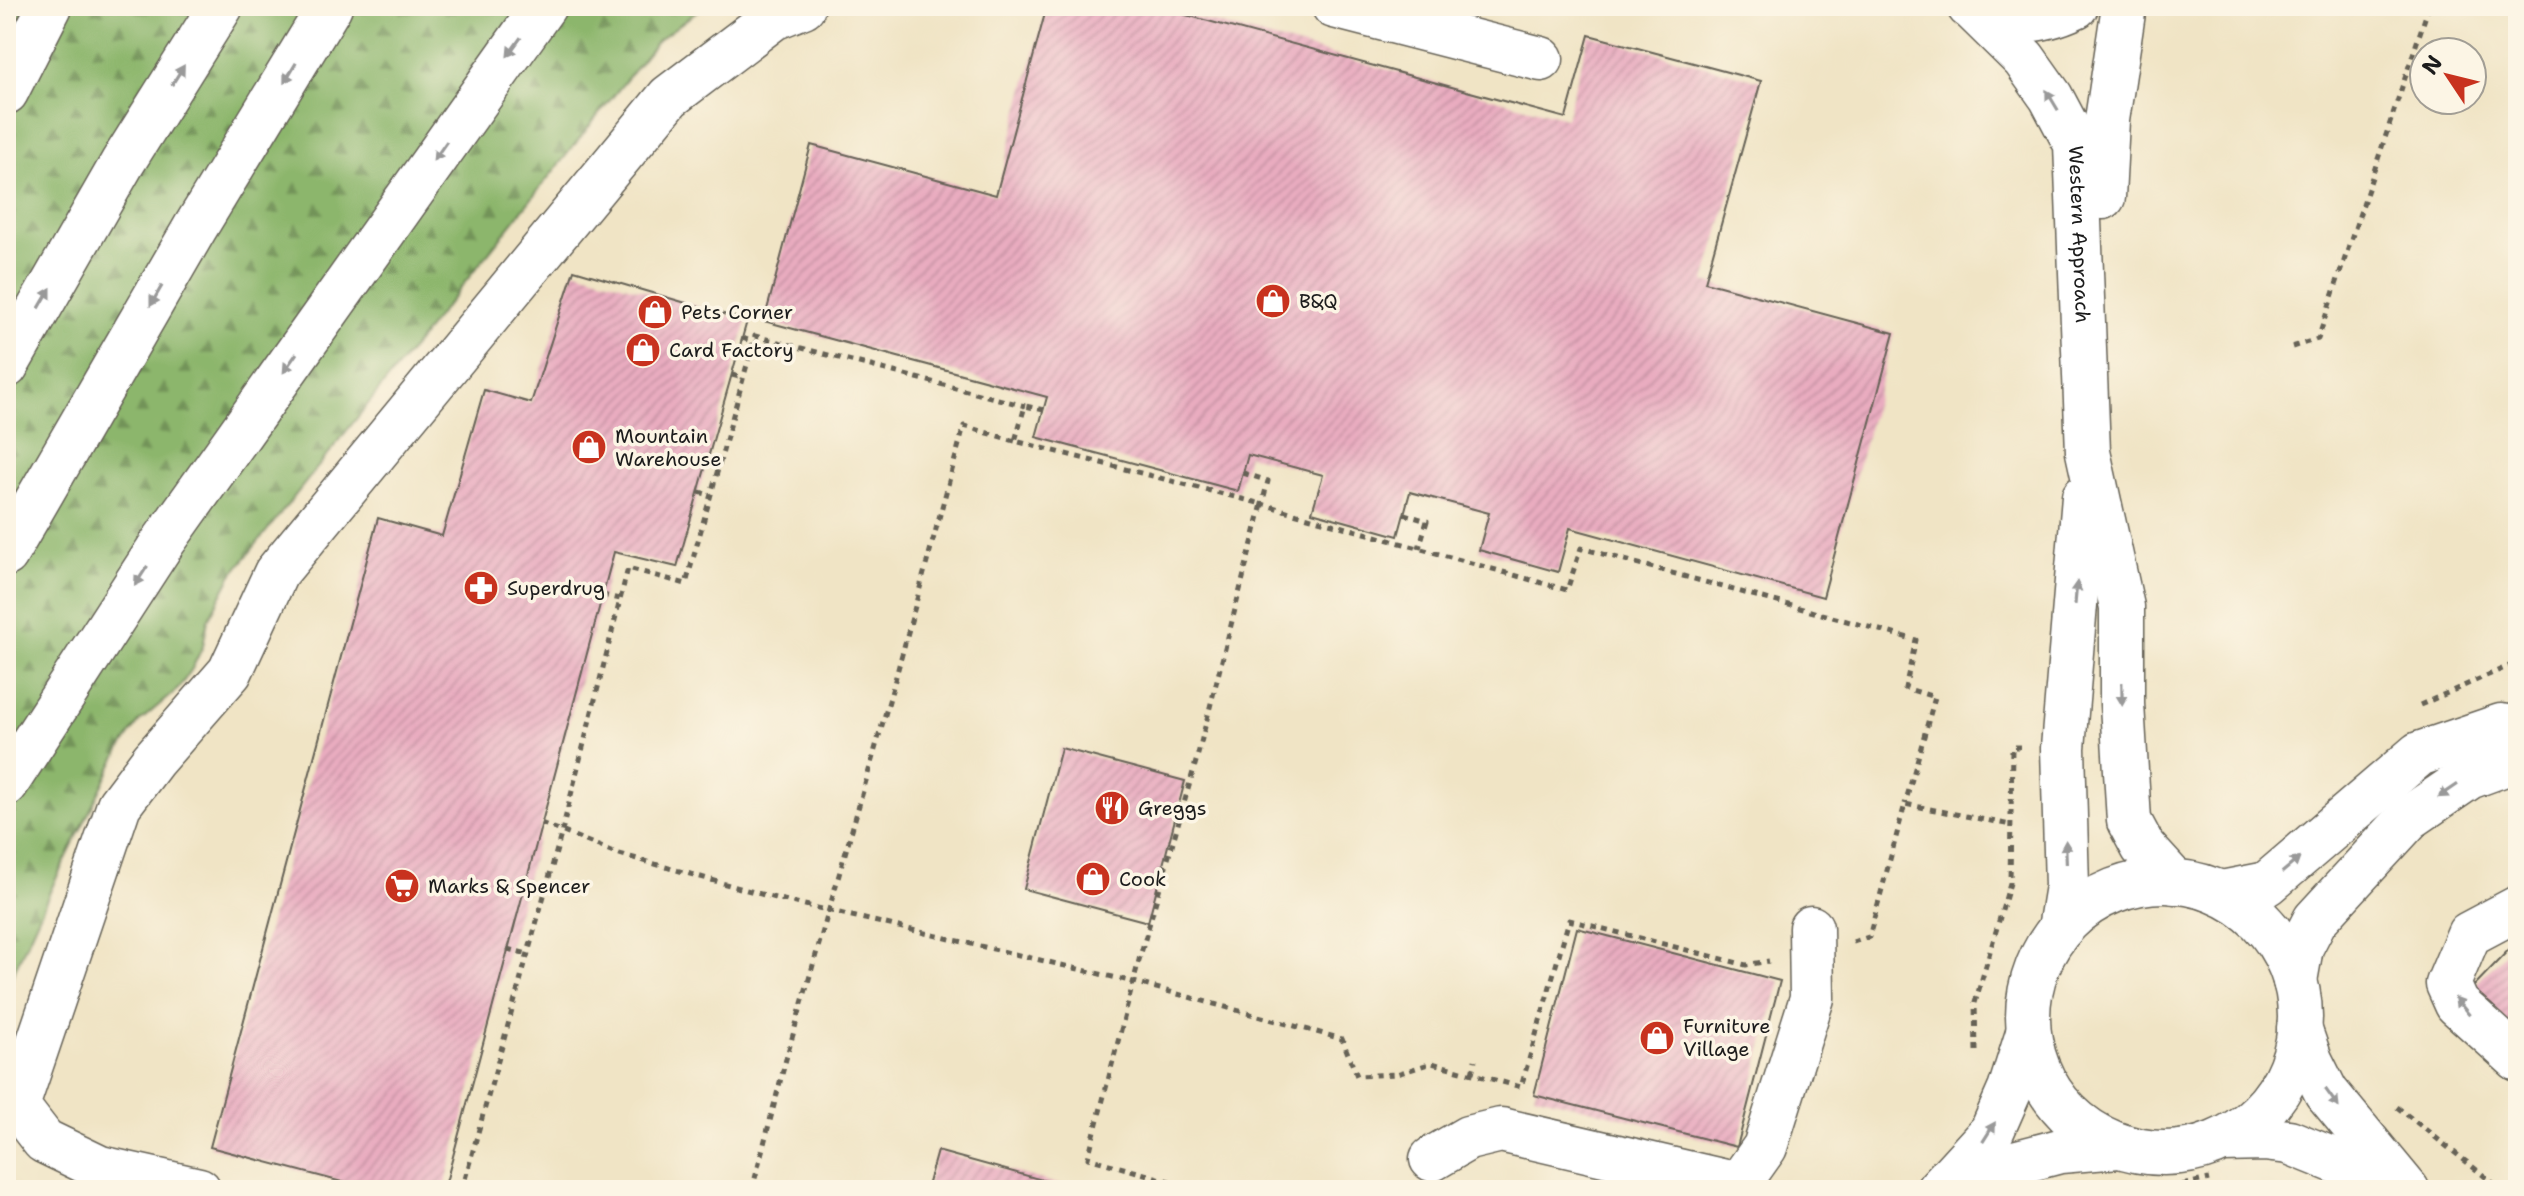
<svg xmlns="http://www.w3.org/2000/svg" width="2524" height="1196" font-family="'Shantell Sans',sans-serif">
	<style>
		.forest { fill: url(#forest-firs); stroke: #546944; stroke-width: 2 }
		.building { fill: url(#building-hatch) }
		.lines { fill: none; stroke-linecap: round; stroke-linejoin: round }
		.minor-casing { stroke: #666257; stroke-width: 47 }
		.major-casing { stroke: #666257; stroke-width: 47 }
		.highway-casing { stroke: #666257; stroke-width: 47 }
		.path { stroke: #666257; stroke-width: 5; stroke-dasharray: 6 6; stroke-linecap: butt }
		.minor { stroke: #fff; stroke-width: 44 }
		.major { stroke: #fff; stroke-width: 44 }
		.highway { stroke: #fff; stroke-width: 44 }
		.oneway { fill: #999 }
		.labels { text-anchor: middle; dominant-baseline: central; stroke-width: 7; stroke-linejoin: round; paint-order: stroke }
		.street-label { font-size: 20px; fill: #1c1c1c; stroke: #fcf5e5 }
		.poi-label { font-size: 20px; fill: #1c1c1c; stroke: #fcf5e5; text-anchor: start }
	</style>
	<defs>
		<pattern id="forest-firs" width="22" height="20" patternUnits="userSpaceOnUse" patternTransform="scale(2)"><rect width="22" height="20" fill="#8cb66c"/><path d="M5 1l3.5 6h-7zM16 11l3.5 6h-7z" fill="#729358"/></pattern>
		<pattern id="building-hatch" width="6" height="6" patternUnits="userSpaceOnUse" patternTransform="scale(2)"><rect width="6" height="6" fill="#e9acc0"/><path d="M-1 1l2-2M0 6l6-6M5 7l2-2" fill="none" stroke="#c793a4"/></pattern>
	</defs>
	<rect width="100%" height="100%" fill="#fcf5e5"/>
	<filter id="ink" filterUnits="userSpaceOnUse"><feTurbulence type="fractalNoise" baseFrequency=".0125" numOctaves="2"/><feDisplacementMap in="SourceGraphic" scale="16" xChannelSelector="R" yChannelSelector="G"/><feConvolveMatrix kernelMatrix="1 2 1 2 8 2 1 2 1" color-interpolation-filters="sRGB"/></filter>
	<filter id="wash" filterUnits="userSpaceOnUse"><feTurbulence type="fractalNoise" baseFrequency=".006" numOctaves="4" result="noise"/><feDisplacementMap in="SourceGraphic" scale="32" xChannelSelector="R" yChannelSelector="G"/><feGaussianBlur stdDeviation="1.8" result="paint"/><feColorMatrix in="noise" values="0 0 0 0 0 0 0 0 0 0 0 0 0 0 0 0 0 1.4 0 .05"/><feComposite in="paint" operator="in"/></filter>
	<g filter="url(#wash)">
		<rect width="100%" height="100%" fill="#f0e4c5"/>
		<path class="forest" d="M6,6H705L658,40L231,576L208,620L203,646L192,669L178,689L139,722L120,750L54,883L6,989Z"/>
		<g id="blocks">
			<path class="building" d="M1047,6H1153L1566,118L1589,35L1761,81L1705,282L1894,333L1823,597L1570,528L1558,572L1479,550L1489,513L1410,492L1398,536L1312,512L1323,475L1248,455L1238,491L1036,437L1047,397L764,321L811,145L996,195Z
				M574,270L747,321L677,567L614,552L444,1190H372L210,1147L378,518L442,536L484,390L531,403Z
				M1061,748L1185,781L1148,922L1024,889Z
				M1577,928L1780,981L1737,1147L1534,1095Z
				M2518,940V1033L2472,988Z
				M937,1151L1075,1189V1190H926Z"/>
		</g>
	</g>
	<g filter="url(#ink)">
		<use href="#blocks" fill-opacity="0" stroke="#666257" stroke-width="2"/>
		<g class="lines">
			<defs>
				<g id="minor">
					<path d="M1334,6L1541,59"/>
					<path id="s1" d="M1970,6L2024,59L2051,97L2076,144L2088,452L2122,607V704L2129,821L2143,847L2175,882"/>
					<path d="M2103,197L2107,120L2124,6"/>
					<circle cx="2164" cy="1017" r="136"/>
					<path d="M2221,893L2267,884L2419,754L2501,726L2518,728"/>
					<path d="M2518,908L2469,934L2448,984L2457,1004L2518,1059"/>
					<path d="M2060,929L2067,886L2063,748L2084,497"/>
					<path d="M2295,981L2301,947L2315,920L2409,818L2469,777L2518,759"/>
					<path d="M2299,1028L2310,1060L2326,1092L2407,1190"/>
					<path d="M2223,1140L2264,1139L2289,1142L2400,1187"/>
					<path d="M1432,1159L1468,1138L1501,1130L1738,1185L1765,1147L1812,998L1811,928"/>
					<path d="M199,1190L100,1168L44,1141L17,1106L119,805L153,760L230,672L276,573L669,97L773,18L803,6"/>
					<path d="M1938,1190L1992,1131L2010,1090L2028,1033"/>
					<path d="M1977,1190L2014,1163L2060,1151L2118,1146"/>
				</g>
				<path id="major" d="M1969,6C2009,23 2036,25 2076,6"/>
				<path id="highway" d="M6,92L50,6
					M6,366L123,162L221,6
					M6,554L195,228L330,6
					M6,784L163,542L544,6"/>
			</defs>
			<use href="#minor" class="minor-casing"/>
			<use href="#major" class="major-casing"/>
			<use href="#highway" class="highway-casing"/>
			<path class="path" d="M742,338L754,342
				M2292,347L2318,339L2429,6
				M732,375L743,378
				M1044,410L1025,406L1015,441L1262,504L1197,758L1139,960L1088,1158L1201,1190
				M1243,473L1268,481L1262,504L1567,590L1581,548L1916,640L1905,688L1935,697L1905,804
				M699,492L711,495
				M1404,514L1427,521L1419,548
				M602,595L620,599
				M2420,705L2518,662
				M541,823L616,853L775,898L1134,982L1342,1039L1357,1076L1397,1074L1432,1063L1521,1087L1569,920L1746,965L1769,961
				M1853,942L1869,937L1905,804L2011,825
				M507,949L528,954
				M1976,1051L1975,1003L2010,883L2012,747H2020
				M1472,1073L1475,1060
				M2397,1107L2502,1190
				M462,1190L562,831L628,568L686,584L755,336L1025,406
				M752,1190L786,1059L895,680L964,426L1015,441
				M2159,1190L2209,1179"/>
			<use href="#minor" class="minor"/>
			<use href="#major" class="major"/>
			<use href="#highway" class="highway"/>
		</g>
		<defs><path id="oneway-solid" d="M-6-.8H1V-3.2L6.5 0L1 3.2V.8H-6Z" transform="scale(2)"/></defs>
		<g class="oneway">
			<use href="#oneway-solid" transform="translate(514 47) rotate(126)"/>
			<use href="#oneway-solid" transform="translate(290 73) rotate(121)"/>
			<use href="#oneway-solid" transform="translate(178 75) rotate(-58)"/>
			<use href="#oneway-solid" transform="translate(2052 100) rotate(-121)"/>
			<use href="#oneway-solid" transform="translate(440 151) rotate(125)"/>
			<use href="#oneway-solid" transform="translate(156 296) rotate(120)"/>
			<use href="#oneway-solid" transform="translate(45 298) rotate(-60)"/>
			<use href="#oneway-solid" transform="translate(290 363) rotate(125)"/>
			<use href="#oneway-solid" transform="translate(141 576) rotate(123)"/>
			<use href="#oneway-solid" transform="translate(2076 593) rotate(-85)"/>
			<use href="#oneway-solid" transform="translate(2122 694) rotate(89)"/>
			<use href="#oneway-solid" transform="translate(2448 791) rotate(146)"/>
			<use href="#oneway-solid" transform="translate(2066 852) rotate(-92)"/>
			<use href="#oneway-solid" transform="translate(2291 865) rotate(-40)"/>
			<use href="#oneway-solid" transform="translate(2462 1006) rotate(-129)"/>
			<use href="#oneway-solid" transform="translate(2332 1098) rotate(54)"/>
			<use href="#oneway-solid" transform="translate(1989 1132) rotate(-58)"/>
		</g>
	</g>
	<defs>
		<symbol id="shop-disc" viewBox="-11 -11 22 22"><circle r="9.5" fill="#c8321e" stroke="#fcf5e5"/><path d="M-5-2.5h2.3a2.7 3.5 0 0 1 5.4 0H5L5.5 6h-11ZM-1.5-2.5h3a1.5 2.3 0 0 0-3 0Z" fill="#fff"/></symbol>
		<symbol id="pharmacy-disc" viewBox="-11 -11 22 22"><circle r="9.5" fill="#c8321e" stroke="#fcf5e5"/><path d="M-2-6h4v4h4v4h-4v4h-4v-4h-4v-4h4Z" fill="#fff"/></symbol>
		<symbol id="restaurant-disc" viewBox="-11 -11 22 22"><circle r="9.5" fill="#c8321e" stroke="#fcf5e5"/><path d="M-5-6h1v4h1v-4h1v4h1v-4h1v5L-1.5 .5V6h-2V.5L-5-1ZM5-6V6H3V1.5H1.5Q1.5-4 5-6Z" fill="#fff"/></symbol>
		<symbol id="supermarket-disc" viewBox="-11 -11 22 22"><circle r="9.5" fill="#c8321e" stroke="#fcf5e5"/><path d="M-6-5.5h2.5l.6 2H6L4.5 2H-2.5L-4.4-4H-6ZM-1.5 3.2a1.3 1.3 0 1 0 .1 0ZM3 3.2a1.3 1.3 0 1 0 .1 0Z" fill="#fff"/></symbol>
	</defs>
	<g fill-rule="evenodd">
		<use href="#shop-disc" x="1253" y="281" width="40" height="40"/>
		<use href="#shop-disc" x="635" y="292" width="40" height="40"/>
		<use href="#shop-disc" x="623" y="330" width="40" height="40"/>
		<use href="#shop-disc" x="569" y="427" width="40" height="40"/>
		<use href="#pharmacy-disc" x="461" y="568" width="40" height="40"/>
		<use href="#restaurant-disc" x="1092" y="788" width="40" height="40"/>
		<use href="#shop-disc" x="1073" y="859" width="40" height="40"/>
		<use href="#supermarket-disc" x="382" y="866" width="40" height="40"/>
		<use href="#shop-disc" x="1637" y="1018" width="40" height="40"/>
	</g>
	<g class="labels">
		<g class="street-label">
			<text stroke="none"><textPath href="#s1" startOffset="266">Western Approach</textPath></text>
		</g>
		<g class="poi-label">
			<text x="1299" y="301">B&amp;Q</text>
			<text x="681" y="312">Pets Corner</text>
			<text x="669" y="350">Card Factory</text>
			<text x="615" y="436">Mountain<tspan x="615" dy="23">Warehouse</tspan></text>
			<text x="507" y="588">Superdrug</text>
			<text x="1138" y="808">Greggs</text>
			<text x="1119" y="879">Cook</text>
			<text x="428" y="886">Marks &amp; Spencer</text>
			<text x="1683" y="1026">Furniture<tspan x="1683" dy="23">Village</tspan></text>
		</g>
	</g>
	<rect width="2524" height="1196" fill="none" stroke="#fcf5e5" stroke-width="32"/>
	<g transform="translate(2448 76) rotate(305)"><circle r="38" fill="#fcf5e5" stroke="#a29e95" stroke-width="2"/>
	<path d="M0-6L14 30L0 20L-14 30Z" fill="#c8321e"/>
	<text y="-12" font-size="22" font-weight="bold" text-anchor="middle" fill="#1c1c1c">N</text>
	</g>
</svg>
